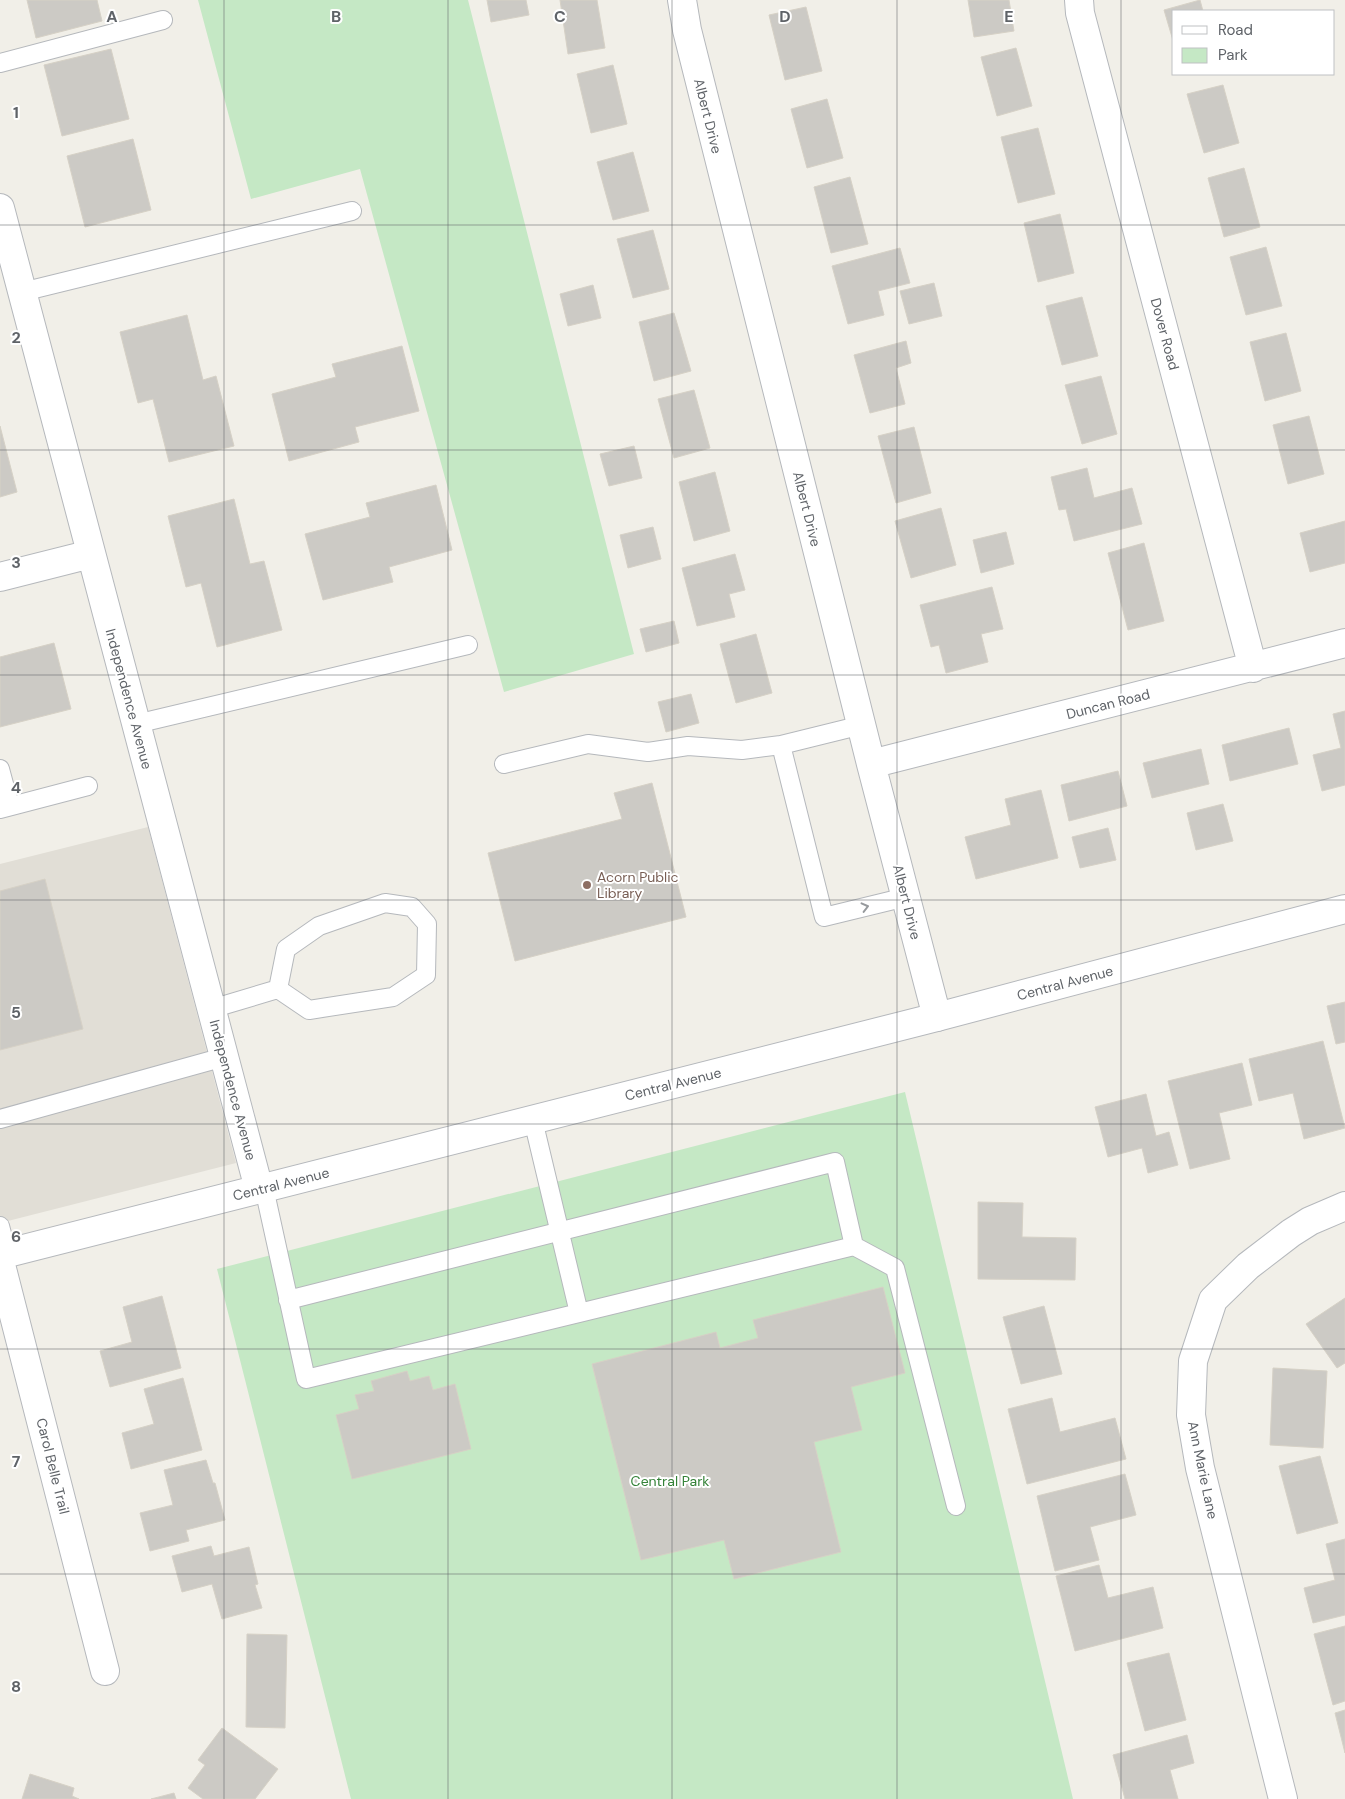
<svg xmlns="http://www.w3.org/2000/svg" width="1345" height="1799" font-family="'DM Sans',sans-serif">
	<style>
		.education { fill: #e1ded6 }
		.green { fill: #c5e8c5 }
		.building { fill: #cccac5; stroke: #d6d1c6 }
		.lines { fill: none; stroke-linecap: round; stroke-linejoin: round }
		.service-casing { stroke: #b5b8bc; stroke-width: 20 }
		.minor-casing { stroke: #b5b8bc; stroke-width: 30 }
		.tertiary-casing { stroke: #b5b8bc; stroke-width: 30 }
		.service { stroke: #fff; stroke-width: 18 }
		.minor { stroke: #fff; stroke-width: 28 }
		.tertiary { stroke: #fff; stroke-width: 28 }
		.oneway { stroke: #979a9d }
		.grid { fill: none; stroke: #5f6368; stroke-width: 1; stroke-opacity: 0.55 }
		.education-dot { fill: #8d6e63; stroke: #fff; stroke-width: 2 }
		.labels { text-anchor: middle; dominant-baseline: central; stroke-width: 4; stroke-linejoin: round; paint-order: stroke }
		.street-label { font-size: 14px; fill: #5f6368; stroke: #fff }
		.education-label { font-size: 14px; fill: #785e54; stroke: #fff; text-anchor: start }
		.park-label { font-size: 14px; fill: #348238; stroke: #fff }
		.grid-label { font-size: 16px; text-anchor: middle; font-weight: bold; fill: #5f6368; stroke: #fff; stroke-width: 4; stroke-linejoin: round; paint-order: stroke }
	</style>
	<rect width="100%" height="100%" fill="#f1efe8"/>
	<path class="education" d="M148,827L236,1163L0,1223V864Z"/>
	<path class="green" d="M198,0H468L634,654L504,692L360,169L251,199Z
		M905,1092L1073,1799H351L217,1269Z"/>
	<path class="building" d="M27,0H97L102,21L36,38Z
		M487,0H526L529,15L491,22Z
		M560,0H597L605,48L568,54Z
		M968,0H1009L1014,31L974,37Z
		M1200,0L1203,11H1174V44L1164,10Z
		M806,7L822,71L785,80L769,15Z
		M1016,48L1032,106L997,116L981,57Z
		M111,49L129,119L62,136L44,65Z
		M613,65L627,124L591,133L577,74Z
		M1223,85L1239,143L1204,153L1187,94Z
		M827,99L843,158L807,168L791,109Z
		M1038,128L1055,194L1018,203L1001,137Z
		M133,139L151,210L85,227L67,156Z
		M633,152L649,211L613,220L597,162Z
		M1244,168L1260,227L1224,237L1208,178Z
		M850,177L868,244L831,253L814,187Z
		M1060,214L1074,273L1038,282L1024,223Z
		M653,230L669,289L633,298L617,239Z
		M1266,247L1282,306L1246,315L1230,257Z
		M900,248L910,283L878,291L884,315L848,324L832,266Z
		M934,283L942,316L909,324L900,291Z
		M593,285L601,318L568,326L560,294Z
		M1082,297L1098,356L1062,365L1046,306Z
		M674,313L691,371L654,381L639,322Z
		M187,315L203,380L216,376L234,446L169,462L153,399L138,403L120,332Z
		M1286,333L1301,391L1265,401L1250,342Z
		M906,341L911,363L896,368L905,404L870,413L854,355Z
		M402,346L419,411L355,427L359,442L289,461L272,394L336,377L332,364Z
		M1101,376L1117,434L1082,444L1065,385Z
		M694,390L710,448L674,458L658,399Z
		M1309,416L1324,474L1288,484L1273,425Z
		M0,426L17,492L0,497Z
		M914,427L931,493L896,503L878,436Z
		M634,446L642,478L609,486L600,454Z
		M1087,468L1094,498L1132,488L1142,524L1074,541L1066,509L1059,510L1051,477Z
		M715,472L730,531L694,541L679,482Z
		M436,485L452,550L389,567L393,582L323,600L305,534L370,517L366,503Z
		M234,499L250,564L264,561L282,630L217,647L201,583L186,587L168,516Z
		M941,508L956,565L911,578L895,521Z
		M1345,521V563L1310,572L1300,533Z
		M653,527L661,559L628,568L620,535Z
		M1006,532L1014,564L981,573L973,540Z
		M1144,543L1164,621L1128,630L1108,553Z
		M735,554L745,590L729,594L735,617L697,626L682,568Z
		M992,587L1003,629L981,634L988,662L946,673L939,645L931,647L920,605Z
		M674,621L679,643L646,652L640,629Z
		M756,634L772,693L736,703L720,644Z
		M54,643L71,709L0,727V657Z
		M691,694L699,723L666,732L658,702Z
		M1345,711V785L1322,791L1313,755L1341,748L1333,714Z
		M1289,728L1298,764L1230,781L1222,745Z
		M1201,749L1209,784L1152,798L1143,763Z
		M1118,771L1127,806L1069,821L1061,785Z
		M652,783L686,917L515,961L488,853L622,819L614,793Z
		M1041,790L1058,858L976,879L965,837L1011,825L1005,799Z
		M1223,804L1233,841L1196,850L1187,813Z
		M1108,828L1116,860L1080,868L1072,837Z
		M45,879L83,1029L0,1050V891Z
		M1345,1002V1042L1336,1044L1327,1006Z
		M1323,1041L1345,1128L1304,1139L1293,1093L1259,1101L1249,1059Z
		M1242,1063L1252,1105L1219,1113L1230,1159L1190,1169L1168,1081Z
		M1146,1094L1156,1136L1169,1132L1178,1165L1148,1173L1142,1148L1108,1157L1095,1107Z
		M978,1202L1023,1203L1022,1237L1076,1238L1075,1280L978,1279Z
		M883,1287L905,1373L851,1387L862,1430L814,1442L841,1552L734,1579L724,1540L641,1560L592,1364L716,1332L720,1348L758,1338L753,1320Z
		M162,1296L181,1368L110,1387L100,1351L132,1342L123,1307Z
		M1345,1298V1363L1337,1368L1306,1324Z
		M1044,1306L1062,1374L1021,1384L1003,1317Z
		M1273,1368L1327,1371L1323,1448L1270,1445Z
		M407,1371L410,1381L429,1376L433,1390L455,1384L471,1449L352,1479L336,1415L359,1409L355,1395L374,1391L371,1381Z
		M183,1378L202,1450L131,1469L122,1433L154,1424L144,1389Z
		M1052,1398L1060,1432L1115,1418L1126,1459L1027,1484L1008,1409Z
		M1320,1456L1338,1523L1297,1534L1279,1466Z
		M206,1460L213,1483H215L225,1520L186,1530L189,1541L150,1551L140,1513L173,1505L164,1470Z
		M1125,1474L1136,1515L1090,1527L1099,1560L1055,1571L1037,1496Z
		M1345,1539V1615L1313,1623L1304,1588L1335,1580L1326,1544Z
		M211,1546L214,1556L249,1547L258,1584L255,1585L262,1608L222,1619L212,1584L182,1592L172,1556Z
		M1099,1565L1108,1598L1153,1587L1163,1628L1075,1651L1056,1576Z
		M1345,1626V1701L1333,1705L1314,1634Z
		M247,1634L287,1635L285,1728L246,1727Z
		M1169,1653L1186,1720L1145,1731L1127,1663Z
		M1345,1710V1753L1335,1713Z
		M222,1728L278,1769L255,1799H203L188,1788L205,1765L198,1760Z
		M1187,1735L1194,1763L1170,1770L1178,1799H1125L1113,1755Z
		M30,1774L74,1788L72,1796L79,1799H22Z
		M174,1793L176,1799H151Z"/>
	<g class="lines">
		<defs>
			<path id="service" d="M0,63L163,20
				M22,292L352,211
				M136,724L468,645
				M862,725L781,745L824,917L906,897
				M504,764L588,744L648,752L688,746L742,750L781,745
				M0,769L10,806
				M0,809L88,786
				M385,903L412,907L427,924L426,975L393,997L309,1010L278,989L286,949L319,926Z
				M211,1009L278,989
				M0,1119L224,1057
				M533,1120L579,1313L854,1246L895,1268L956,1506
				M264,1188L306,1379L579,1313
				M0,1226L7,1253
				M288,1300L835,1162L854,1246"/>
			<path id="minor" d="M682,0L687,30L871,764L937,1017
				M1079,0L1080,13L1253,668
				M0,208L259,1189
				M0,577L91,554
				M871,764L1345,643
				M0,1261L105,1671
				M1283,1799L1200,1468L1191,1415L1193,1361L1213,1300L1248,1266L1291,1233L1310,1221L1345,1206"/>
			<path id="tertiary" d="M0,1255L937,1017L1345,909"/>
		</defs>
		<use href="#service" class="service-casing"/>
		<use href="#minor" class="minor-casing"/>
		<use href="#tertiary" class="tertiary-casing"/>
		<use href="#service" class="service"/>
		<use href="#minor" class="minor"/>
		<use href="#tertiary" class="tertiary"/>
	</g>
	<defs><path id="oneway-chevron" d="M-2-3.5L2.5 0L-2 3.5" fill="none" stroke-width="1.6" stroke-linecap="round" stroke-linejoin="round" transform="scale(1.25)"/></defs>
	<use class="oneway" href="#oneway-chevron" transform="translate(865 907) rotate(-14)"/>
	<path class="grid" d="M224,0V1799M448,0V1799M672,0V1799M897,0V1799M1121,0V1799M0,225H1345M0,450H1345M0,675H1345M0,900H1345M0,1124H1345M0,1349H1345M0,1574H1345"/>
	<circle class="education-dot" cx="587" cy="885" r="5"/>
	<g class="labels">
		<g class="street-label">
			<text transform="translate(708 116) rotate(76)">Albert Drive</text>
			<text transform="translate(1165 334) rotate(75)">Dover Road</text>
			<text transform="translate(807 509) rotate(76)">Albert Drive</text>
			<text transform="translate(129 699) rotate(75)">Independence Avenue</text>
			<text transform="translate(1108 704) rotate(-14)">Duncan Road</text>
			<text transform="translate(907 902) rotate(76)">Albert Drive</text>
			<text transform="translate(1065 983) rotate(-15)">Central Avenue</text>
			<text transform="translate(673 1084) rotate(-14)">Central Avenue</text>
			<text transform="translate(233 1090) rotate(75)">Independence Avenue</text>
			<text transform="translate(281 1184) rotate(-14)">Central Avenue</text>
			<text transform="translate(53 1466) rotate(76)">Carol Belle Trail</text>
			<text transform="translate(1203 1470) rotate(78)">Ann Marie Lane</text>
		</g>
		<g class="education-label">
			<text x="597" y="877">Acorn Public<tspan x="597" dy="16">Library</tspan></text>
		</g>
		<g class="park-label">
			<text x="670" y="1481">Central Park</text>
		</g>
	</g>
	<g class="grid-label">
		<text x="112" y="22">A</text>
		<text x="336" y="22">B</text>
		<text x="560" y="22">C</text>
		<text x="785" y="22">D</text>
		<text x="1009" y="22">E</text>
		<text x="16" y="118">1</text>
		<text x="16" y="343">2</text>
		<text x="16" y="568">3</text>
		<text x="16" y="793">4</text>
		<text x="16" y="1018">5</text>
		<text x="16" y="1242">6</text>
		<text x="16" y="1467">7</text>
		<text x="16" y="1692">8</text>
	</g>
	<rect x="1172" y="10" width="162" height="65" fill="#ffffff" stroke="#bfc1c3"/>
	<rect x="1182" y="26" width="25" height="8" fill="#ffffff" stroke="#bfc1c3"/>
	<text x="1218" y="35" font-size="15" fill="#5f6368">Road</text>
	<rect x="1182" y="48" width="25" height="15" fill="#c5e8c5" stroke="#bfc1c3"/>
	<text x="1218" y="60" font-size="15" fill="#5f6368">Park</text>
</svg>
